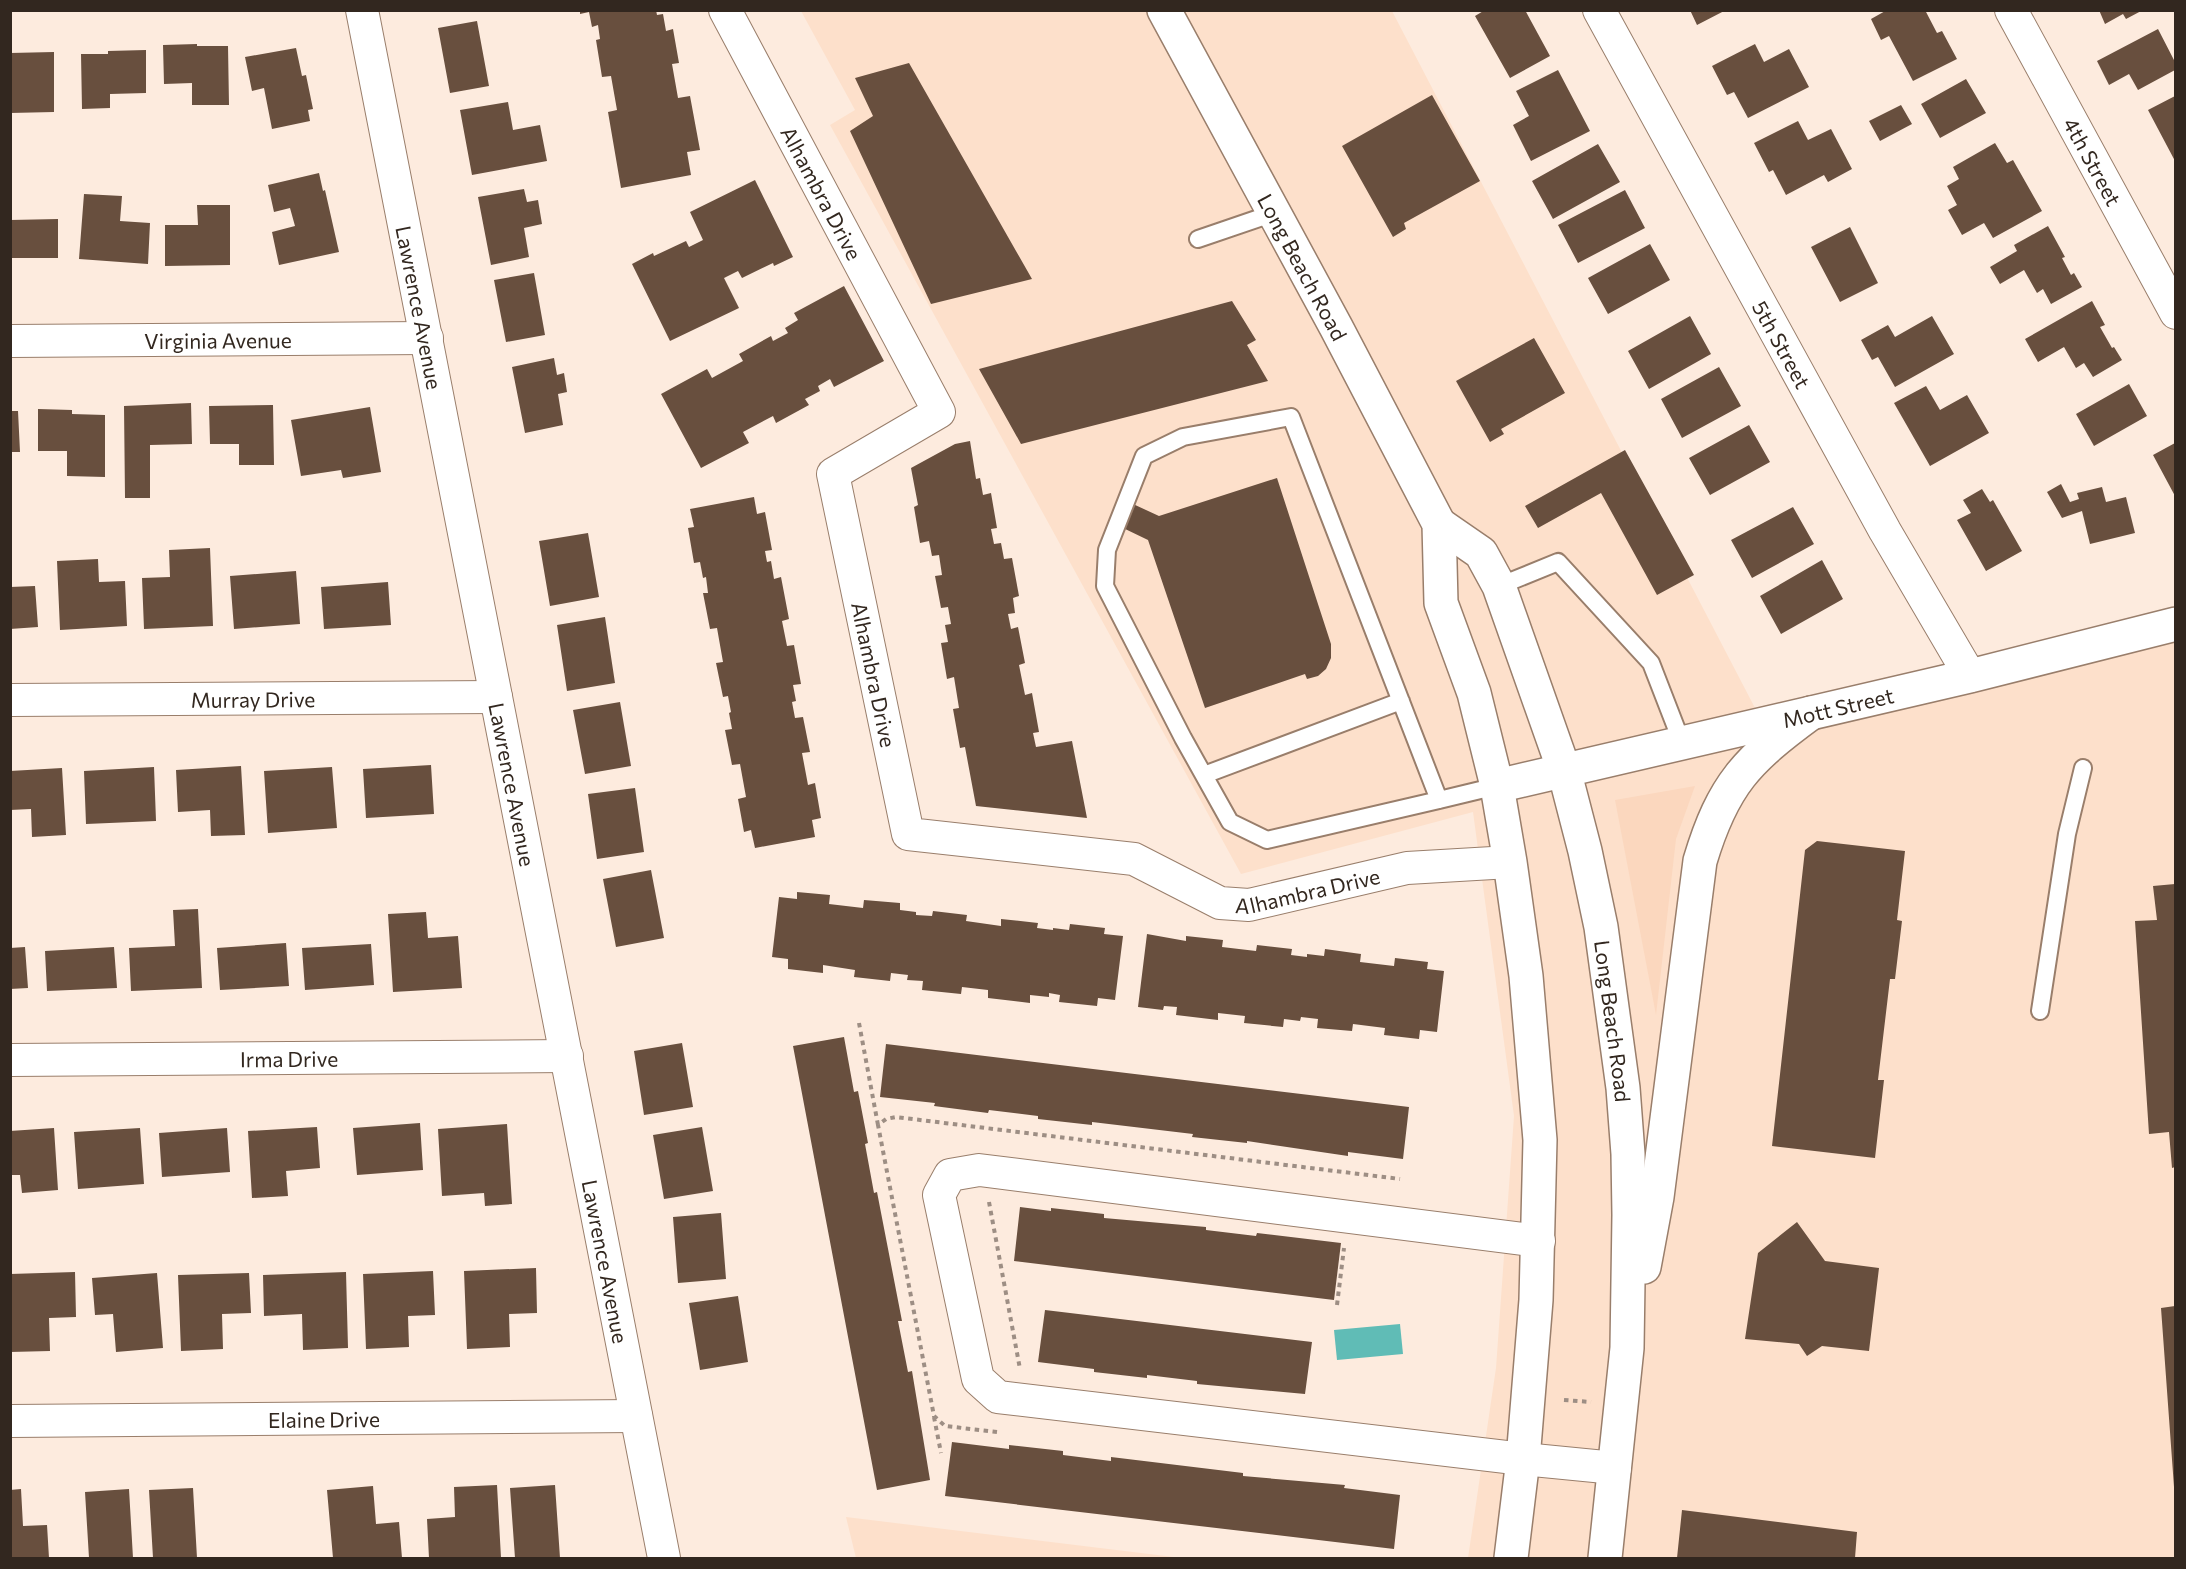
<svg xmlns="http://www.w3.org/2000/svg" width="2186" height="1569" font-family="Commissioner,sans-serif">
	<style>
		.built { fill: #fde0cb }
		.green { fill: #fbd7be }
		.water { fill: #60bcb6 }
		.building { fill: #684f3e }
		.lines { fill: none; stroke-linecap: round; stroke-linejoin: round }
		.service-casing { stroke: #997e6b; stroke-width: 20 }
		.minor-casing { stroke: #997e6b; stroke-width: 34 }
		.secondary-casing { stroke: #997e6b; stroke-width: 36 }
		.primary-casing { stroke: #997e6b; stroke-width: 36 }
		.path { stroke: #9d8e84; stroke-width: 4; stroke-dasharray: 4.5 4.5; stroke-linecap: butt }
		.service { stroke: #fff; stroke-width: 16 }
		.minor { stroke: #fff; stroke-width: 32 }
		.secondary { stroke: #fff; stroke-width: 33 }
		.primary { stroke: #fff; stroke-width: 33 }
		.labels { text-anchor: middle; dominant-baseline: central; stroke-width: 6; stroke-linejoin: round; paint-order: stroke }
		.street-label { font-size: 21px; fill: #32271f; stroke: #fff }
	</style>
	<rect width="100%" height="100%" fill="#fdebde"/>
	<path class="built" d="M801,11H1392L1767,731L2175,631V1558H1468L1496,1368L1514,1116L1473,812L1241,874L830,125L855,110Z
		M846,1517L1182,1558H856Z"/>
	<path class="green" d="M1695,786L1676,839L1656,1015L1615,800Z"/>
	<path class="water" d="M1400,1324L1403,1354L1337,1360L1334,1330Z"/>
	<path class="building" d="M580,10H656L657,15L663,14L666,31L673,29L679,63L672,64L678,98L690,96L700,150L687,152L691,175L621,188L608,112L617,110L611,76L602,77L596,40L600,39L598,25L592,27L589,12L580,14Z
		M1485,10H1525L1550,56L1510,78L1475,16Z
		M1690,10H1726L1697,25Z
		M1887,10H1925L1937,33L1942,31L1957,59L1913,81L1889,36L1881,40L1871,19Z
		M2099,10H2143L2126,19L2123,14L2105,24Z
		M477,21L489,86L450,93L438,28Z
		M2158,29L2175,62V70L2138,90L2129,74L2109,85L2097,61Z
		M197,44V46H228L229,105H192V83L164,84L163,45Z
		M1755,44L1764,62L1789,49L1809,87L1748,118L1734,92L1727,95L1712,66Z
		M296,48L302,76L306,75L313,109L308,110L310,121L272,129L264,88L252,91L245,57Z
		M146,50V93L110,94V108L82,109L81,54H108V51Z
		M54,52V112L10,113V53Z
		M909,63L1032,279L931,304L850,131L873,116L855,78Z
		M1558,70L1590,131L1531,161L1513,125L1529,116L1516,91Z
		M1966,79L1986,113L1940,138L1921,104Z
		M1432,95L1480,181L1404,223L1406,229L1393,237L1342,146Z
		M2175,96V161L2148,110Z
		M508,102L513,130L540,125L547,161L472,175L460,110Z
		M1901,105L1912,124L1880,141L1869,121Z
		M1798,121L1808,140L1831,129L1852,169L1828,182L1824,175L1786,195L1773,170L1769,172L1754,143Z
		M1995,143L2007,163L2013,160L2042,211L1993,238L1984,223L1962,235L1948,210L1957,205L1947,186L1959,179L1953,167Z
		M1598,144L1620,182L1553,219L1532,181Z
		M319,173L323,191L325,190L339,252L279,265L272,232L295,226L290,208L274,212L268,185Z
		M755,180L793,257L774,266L773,263L742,278L738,271L724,278L739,308L670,341L632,264L653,253L654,256L686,241L689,247L703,240L690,212Z
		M524,189L527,202L538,200L542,224L524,228L529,257L491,265L478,197Z
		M1625,190L1645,228L1578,263L1558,225Z
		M84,194L122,196L120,221L150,223L148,264L79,259Z
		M197,205H230V265L165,266V225H198Z
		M58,219V258H10V220Z
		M2048,226L2065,257L2062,258L2071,275L2074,273L2082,287L2051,304L2043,289L2037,293L2024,270L2000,284L1990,267L2017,251L2014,245Z
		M1850,227L1878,283L1840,302L1811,247Z
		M1650,244L1670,280L1608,314L1588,278Z
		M534,273L545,335L506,342L494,280Z
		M844,286L884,361L834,387L830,379L818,386L820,391L805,399L809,405L776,423L773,416L743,432L749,443L701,468L661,394L707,369L712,378L743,361L739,354L771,336L773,341L788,333L785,328L798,320L794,313Z
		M1232,301L1256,340L1247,345L1268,381L1021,444L979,369Z
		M2092,301L2105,325L2100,327L2112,348L2114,347L2122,360L2093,377L2084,363L2076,368L2064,347L2038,362L2025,339Z
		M1690,316L1711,354L1649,389L1628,351Z
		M1932,316L1954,354L1895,387L1878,357L1872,360L1861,340L1888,325L1895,337Z
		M1534,338L1565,393L1501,429L1504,434L1490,442L1456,381Z
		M554,358L557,375L564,373L567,392L558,394L563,425L525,433L512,367Z
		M1719,367L1741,406L1682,438L1661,399Z
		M2129,384L2147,416L2094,446L2076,414Z
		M1926,386L1940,410L1967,395L1989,433L1930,466L1894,403Z
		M191,403L192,444L150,445V498H125L124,406Z
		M273,405L274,465H239V444H210L209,406Z
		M370,407L381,472L343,478L341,470L301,476L291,420Z
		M38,409L72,410V414L105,415V477L67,476V451H38Z
		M10,411H18L20,452H10Z
		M1749,425L1770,462L1710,495L1689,458Z
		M970,441L976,479L980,478L983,495L991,493L997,528L991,529L994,544L1001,543L1004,559L1012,558L1019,596L1013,598L1015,613L1008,614L1011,629L1018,627L1025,663L1019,665L1025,695L1032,693L1039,732L1033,733L1036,747L1072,741L1087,818L976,806L965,747L960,748L953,709L959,708L954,677L947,679L941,643L948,642L945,625L951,624L948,607L941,608L935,576L942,575L939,555L932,556L929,541L920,543L914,507L918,505L911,468L955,444Z
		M2175,443V496L2153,455Z
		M1625,450L1694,575L1657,595L1601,493L1538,528L1525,506Z
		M1277,478L1331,644V658L1326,669L1318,676L1307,679L1305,674L1205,708L1148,540L1121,527L1133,504L1159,516Z
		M2061,484L2070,502L2079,499L2077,493L2102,487L2106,502L2126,497L2135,533L2090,544L2082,511L2062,518L2047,492Z
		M1982,489L1990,502L1993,500L2022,551L1986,571L1957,520L1971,513L1963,500Z
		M754,497L757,514L765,512L772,550L765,551L767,562L771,561L774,579L781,577L789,619L782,621L787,646L794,645L801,684L793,685L796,701L792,702L795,718L803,717L810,752L802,753L808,785L815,783L821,818L812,820L815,837L755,848L751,830L744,832L738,799L746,797L740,764L732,765L725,730L732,729L729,713L731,712L728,696L723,697L716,663L723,662L717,628L710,629L703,593H708L706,577L703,578L700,562L694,563L688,528L694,527L690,509Z
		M1793,507L1814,544L1752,578L1731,540Z
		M588,533L599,597L550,606L539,541Z
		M210,548L213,626L144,629L142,578L170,577L169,550Z
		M98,559L99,582L125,581L127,626L60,630L57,561Z
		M1822,560L1843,599L1781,634L1760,596Z
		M296,571L300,624L234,629L230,576Z
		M388,582L391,625L324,629L321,587Z
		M35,586L38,627L10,629V587Z
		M605,617L615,683L567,691L557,625Z
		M620,702L631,766L585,774L573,710Z
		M431,765L434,814L366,818L363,769Z
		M241,766L245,835L211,836L210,810L178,812L176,770Z
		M154,767L156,821L86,824L84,771Z
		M332,767L337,828L268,833L264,771Z
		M62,768L66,835L32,837L31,809L10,810V771Z
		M635,788L644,852L597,859L588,794Z
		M1817,841L1905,851L1897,920L1902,921L1895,979H1890L1878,1080H1884L1875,1158L1772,1146L1805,850Z
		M651,870L664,938L616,947L603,879Z
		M2175,884V1167L2172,1168L2169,1132L2149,1134L2135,921L2157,920L2153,886Z
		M797,892L830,895L829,904L863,908L864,900L900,903V910L916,912V915L932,916L933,911L967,915L966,921L1001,926V919L1038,923L1037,928L1053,930V928L1069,930L1070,924L1105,928L1104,934L1123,936L1115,1000L1098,998L1097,1006L1059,1002L1060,995L1049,993V997L1030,995V1003L988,998V990L962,987L961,994L922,990L923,981L907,980L908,975L891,973L890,981L854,977L855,970L823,965V973L788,969V959L772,957L779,897L797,899Z
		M198,909L202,988L131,991L129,948L175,946L173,910Z
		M426,912L428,938L458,936L462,988L393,992L388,914Z
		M1147,934L1186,941V936L1223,940L1222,947L1256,951L1257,945L1292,949L1291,955L1307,957V954L1324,956L1325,949L1361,954L1360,962L1394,966L1395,958L1428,962L1427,969L1444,971L1437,1032L1420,1030L1419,1039L1384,1035L1385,1028L1353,1024L1352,1031L1317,1028L1318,1019L1301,1017L1300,1021L1284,1019L1283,1027L1244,1023L1245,1016L1218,1013V1020L1176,1015L1177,1007L1164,1006L1163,1010L1138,1007Z
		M286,943L289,986L220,990L217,948Z
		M371,944L374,985L305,990L302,948Z
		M25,947L28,988L10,989V948Z
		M114,947L117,988L47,991L45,951Z
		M844,1037L854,1092L858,1091L868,1143L865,1144L874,1193L877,1192L902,1321H898L908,1372L912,1371L930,1480L877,1490L793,1046Z
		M682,1043L693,1107L644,1115L634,1051Z
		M886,1044L1409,1107L1403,1159L1348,1152V1156L1247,1141V1143L1192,1137L1193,1134L1092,1122V1125L1038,1119V1116L989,1110L988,1113L934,1106L935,1103L880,1097Z
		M420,1123L423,1170L357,1175L353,1128Z
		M507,1124L512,1204L485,1206L484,1193L442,1196L438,1129Z
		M317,1127L320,1168L286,1171L288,1196L252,1198L248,1131Z
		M702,1127L713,1191L664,1199L653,1135Z
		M54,1128L58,1190L22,1193L20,1175H10V1131Z
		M140,1128L144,1184L78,1189L74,1132Z
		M227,1128L230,1172L162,1177L159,1133Z
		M1020,1207L1051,1211V1208L1104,1214V1218L1206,1227V1230L1256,1236L1257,1233L1341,1243L1334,1300L1014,1261Z
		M721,1213L726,1279L678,1283L673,1217Z
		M1797,1222L1825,1261L1879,1268L1869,1351L1822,1346L1807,1356L1799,1344L1745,1339L1758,1253Z
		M536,1268L537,1313L509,1314L510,1347L467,1349L464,1271Z
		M433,1271L435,1315L408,1316L409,1347L366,1349L363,1274Z
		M75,1272L76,1317L49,1318L50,1351L10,1352V1274Z
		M346,1272L348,1348L303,1350L302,1314L264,1316L263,1275Z
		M157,1273L163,1348L116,1352L113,1314L95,1315L92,1278Z
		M249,1273L251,1313L222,1314L223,1349L181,1351L178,1275Z
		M738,1296L748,1362L700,1370L689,1303Z
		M2175,1306V1487H2174L2161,1308Z
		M1045,1310L1312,1342L1305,1394L1197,1384V1381L1147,1375V1378L1094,1372V1369L1038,1362Z
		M952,1442L1009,1449V1445L1063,1451V1455L1111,1461V1457L1243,1473V1476L1345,1485L1344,1488L1400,1495L1394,1549L945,1496Z
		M497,1485L501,1558H429L427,1519L455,1517L454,1487Z
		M555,1485L560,1558H515L510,1488Z
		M373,1486L376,1524L399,1522L402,1558H333L327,1490Z
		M193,1488L197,1558H153L149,1490Z
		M21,1489L23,1526L47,1525L49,1558H10V1490Z
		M129,1489L133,1558H89L85,1492Z
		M1682,1510L1857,1532L1855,1558H1677Z"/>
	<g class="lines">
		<defs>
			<path id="service" d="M1198,239L1274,213
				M1499,586L1558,562L1651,663L1682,743
				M1204,775L1401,701
				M1439,800L1291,417L1183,437L1144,456L1107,550L1105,586L1183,738L1230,822L1267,840L1439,800L1497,786
				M2040,1011L2067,834L2083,768"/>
			<g id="minor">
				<path id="s1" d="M362,10L664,1558"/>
				<path id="s2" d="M725,10L939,412L833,474L908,834L1134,859L1220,903L1249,905L1407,868L1510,862"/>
				<path id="s3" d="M1599,10L1885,531L1970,676"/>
				<path id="s4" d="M2011,10L2176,313"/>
				<path id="s5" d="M10,341L427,338"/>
				<path id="s6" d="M10,700L496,697"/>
				<path id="s7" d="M10,1060L567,1056"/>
				<path d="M1539,1241L979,1170L950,1175L939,1195L978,1379L998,1397L1523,1459L1615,1468"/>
				<path id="s8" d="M10,1421L636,1416"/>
			</g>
			<g id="secondary">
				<path id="s9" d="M1497,786L1970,676L2176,624"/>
			</g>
			<g id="primary">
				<path id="s10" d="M1164,10L1336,327L1439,524L1441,603L1474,693L1497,786L1510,862L1526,976L1540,1140L1536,1300L1523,1459L1511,1558"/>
				<path id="s11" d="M1439,524L1481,553L1499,586L1564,770L1585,851L1601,927L1623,1088L1628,1154L1629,1215L1627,1348L1605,1558"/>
				<path d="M1644,1267L1657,1197L1700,861C1723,784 1747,760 1811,713"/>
			</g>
		</defs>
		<use href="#service" class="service-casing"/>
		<use href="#minor" class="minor-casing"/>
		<use href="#secondary" class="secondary-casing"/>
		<use href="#primary" class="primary-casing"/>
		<path class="path" d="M859,1023L878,1125
			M989,1202L1020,1369
			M1337,1305L1344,1248
			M1564,1400L1591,1402
			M934,1417L941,1453
			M997,1432L945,1426L934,1416L878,1125L886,1119L896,1117L1400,1179"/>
		<use href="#service" class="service"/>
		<use href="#minor" class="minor"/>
		<use href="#secondary" class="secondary"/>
		<use href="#primary" class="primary"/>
	</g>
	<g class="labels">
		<g class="street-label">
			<text stroke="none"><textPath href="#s4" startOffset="172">4th Street</textPath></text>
			<text stroke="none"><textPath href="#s2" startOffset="207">Alhambra Drive</textPath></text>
			<text stroke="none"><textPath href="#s10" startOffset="292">Long Beach Road</textPath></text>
			<text stroke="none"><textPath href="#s1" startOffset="303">Lawrence Avenue</textPath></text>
			<text stroke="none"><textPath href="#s5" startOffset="208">Virginia Avenue</textPath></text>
			<text stroke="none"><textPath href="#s3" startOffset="381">5th Street</textPath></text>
			<text stroke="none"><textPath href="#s2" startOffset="783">Alhambra Drive</textPath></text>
			<text stroke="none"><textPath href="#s6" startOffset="243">Murray Drive</textPath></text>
			<text stroke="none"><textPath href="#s9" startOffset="350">Mott Street</textPath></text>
			<text stroke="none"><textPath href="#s1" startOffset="789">Lawrence Avenue</textPath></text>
			<text stroke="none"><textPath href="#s2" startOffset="1359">Alhambra Drive</textPath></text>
			<text stroke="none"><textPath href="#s11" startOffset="540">Long Beach Road</textPath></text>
			<text stroke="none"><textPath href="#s7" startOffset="279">Irma Drive</textPath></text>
			<text stroke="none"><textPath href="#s1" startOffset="1275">Lawrence Avenue</textPath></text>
			<text stroke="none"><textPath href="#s8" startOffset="314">Elaine Drive</textPath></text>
		</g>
	</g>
	<rect width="2186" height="1569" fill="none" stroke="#32271f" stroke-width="24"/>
</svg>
